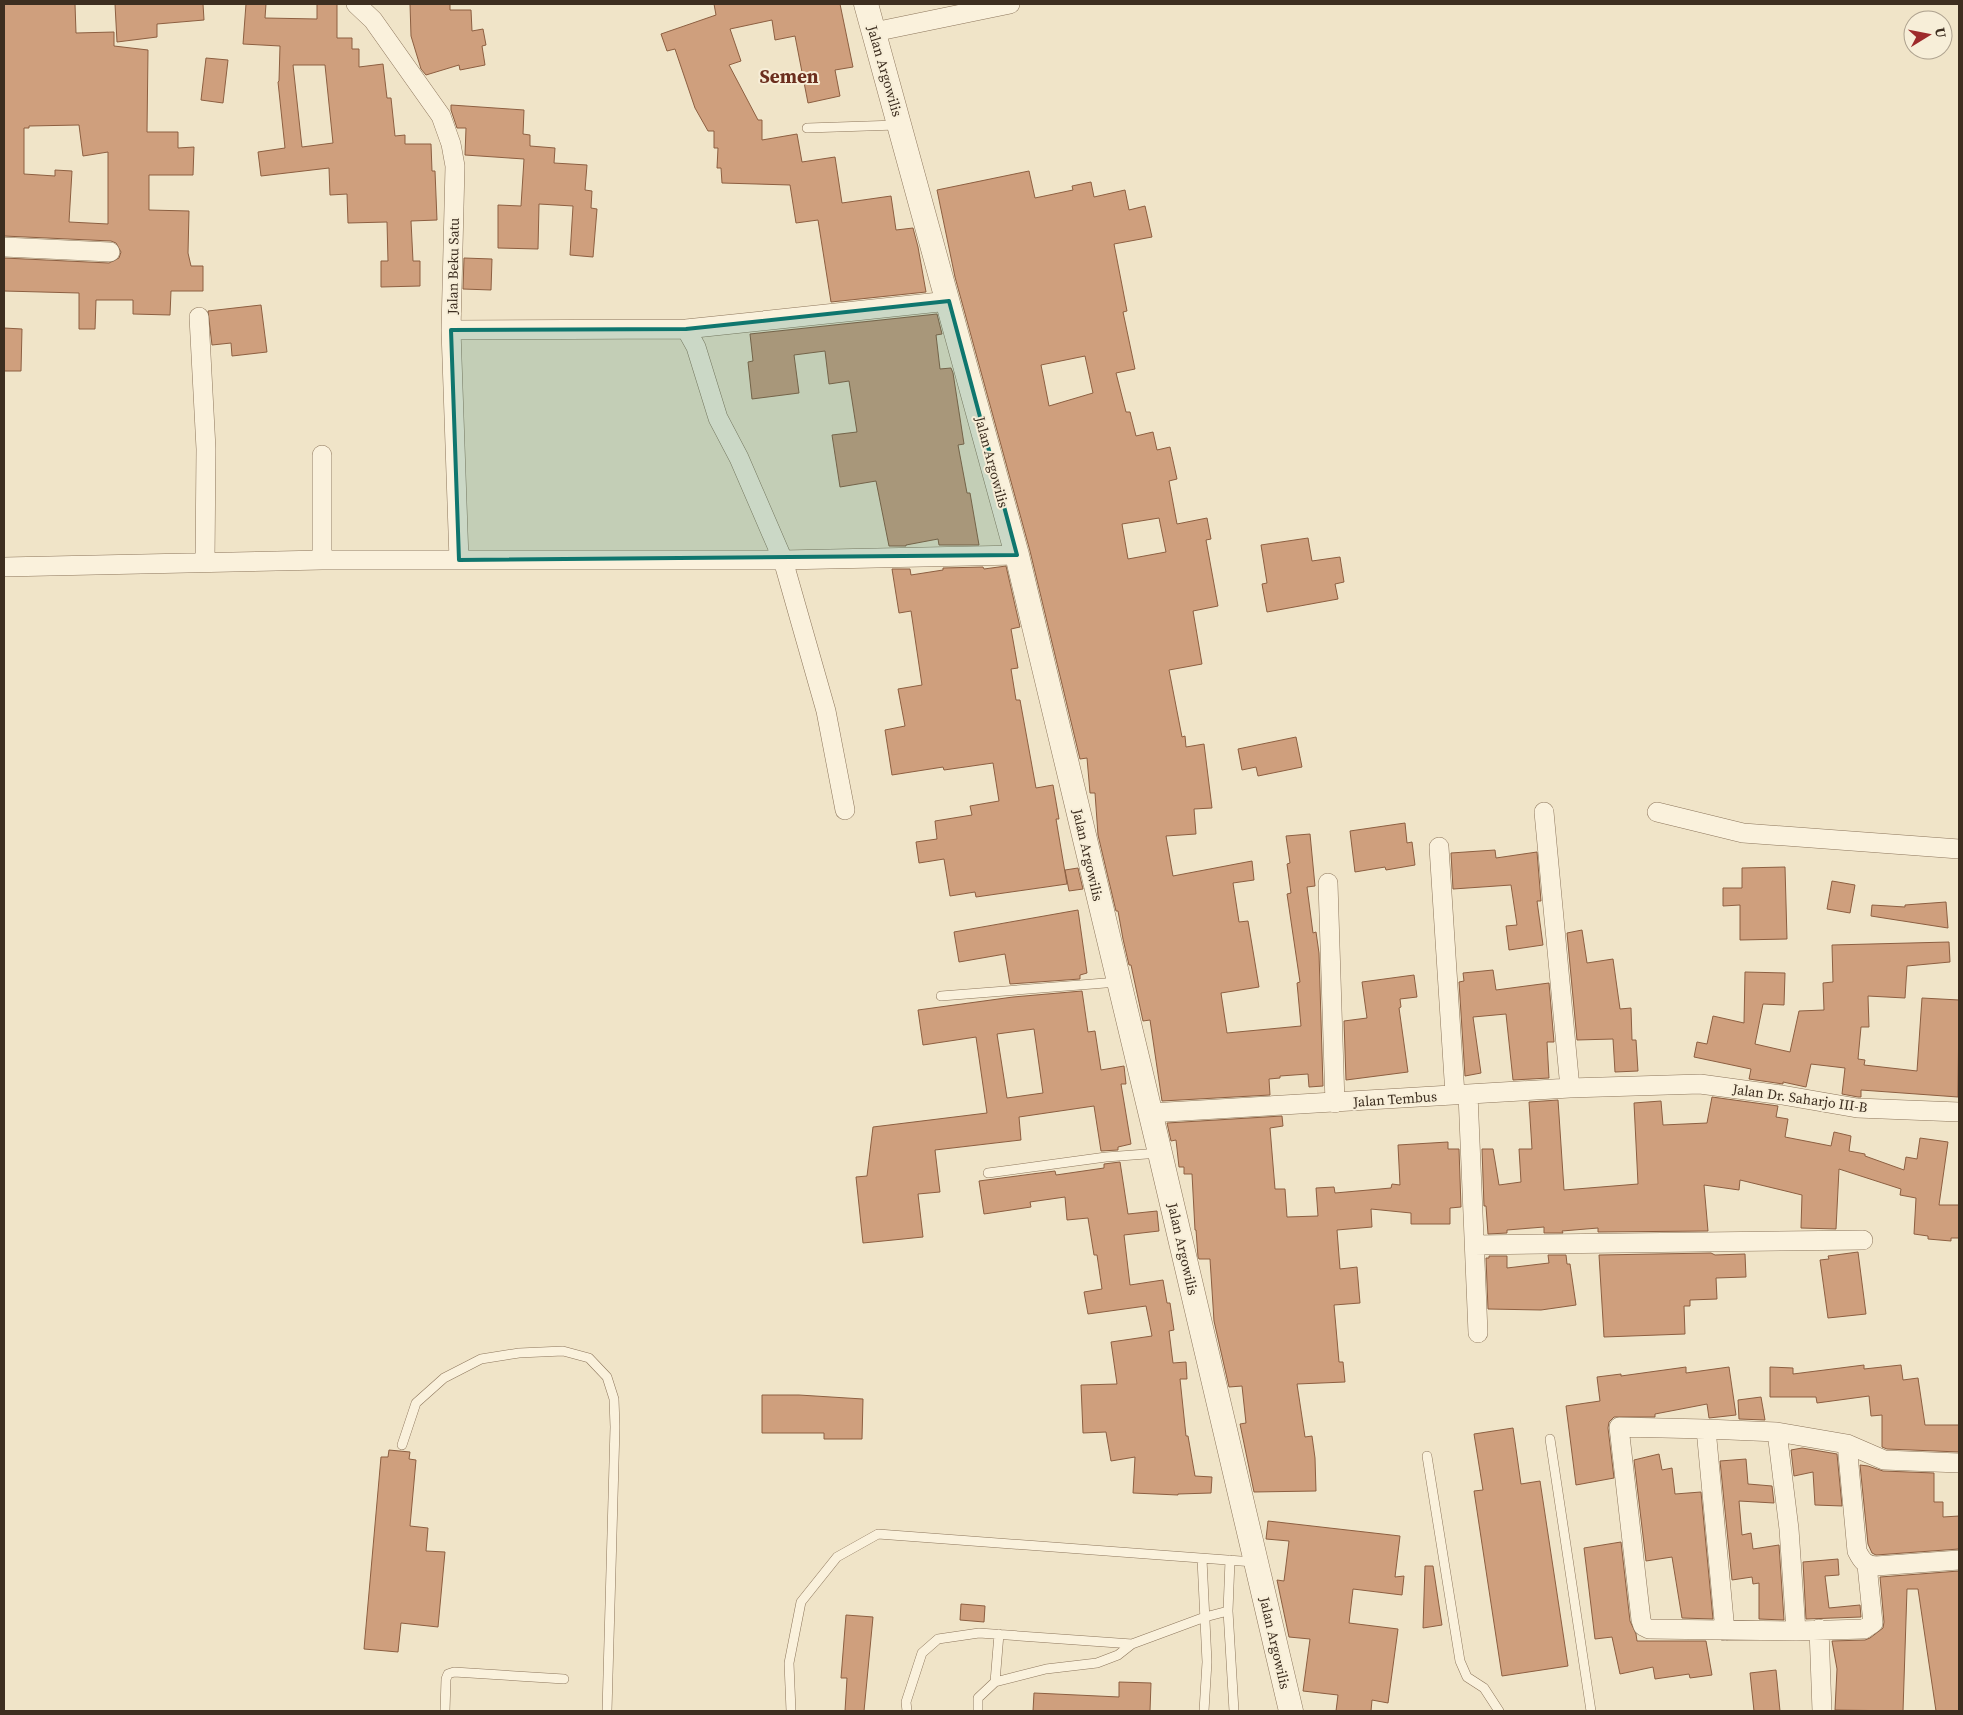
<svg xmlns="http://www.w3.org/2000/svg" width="1963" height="1715" font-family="'Source Serif 4',serif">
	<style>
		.building { fill: #cf9f7d; stroke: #8d5f41; fill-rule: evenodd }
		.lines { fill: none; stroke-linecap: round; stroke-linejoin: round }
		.service-casing { stroke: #8d765c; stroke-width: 10 }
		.minor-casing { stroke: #8d765c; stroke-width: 20 }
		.tertiary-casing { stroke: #8d765c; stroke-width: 25 }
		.service { stroke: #faf1dc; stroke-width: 9 }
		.minor { stroke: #faf1dc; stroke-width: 19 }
		.tertiary { stroke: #faf1dc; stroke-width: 24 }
		.marked { fill: #0f766e; fill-opacity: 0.2; stroke: #0f766e; stroke-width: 4; stroke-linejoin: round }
		.labels { text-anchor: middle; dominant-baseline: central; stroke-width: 4; stroke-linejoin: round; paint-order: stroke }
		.street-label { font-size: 14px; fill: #3d2e20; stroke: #f7eed8 }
		.district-label { font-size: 19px; font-weight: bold; fill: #6b2e1e; stroke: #f7eed8 }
	</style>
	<rect width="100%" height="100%" fill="#f0e4c8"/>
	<path class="building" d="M4,4H75L76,33L114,32V46L148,50L147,132H178V148L194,147L193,175H149V210L189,211L188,253L191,266H203V291H171L170,315L133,314V300H96L95,329H79V293L4,291V258L109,263L119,258L121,252L116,243L111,241L4,236ZM79,125L83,156L108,152V224L69,222L72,171L55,170V176L24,174V128H29V126Z
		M115,4H203L204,20L157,24V37L117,42Z
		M246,4H266L265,18L317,19V4H337V38H352V49H359V67L383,64L387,98H391L395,136L405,135V144H431L432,171H435L437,220L411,221L413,261H420V286L381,287V261H388L387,222L348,223L347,194L330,195L329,168L261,176L258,152L285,148L278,82L279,81L280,46L243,44ZM293,65H325L333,143L302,147Z
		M410,4H450V10H471L472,31L483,29L486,45L482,46L485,65L460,70L459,65L426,75L421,69L411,36Z
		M714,4H840L853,67L835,70L840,96L808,103L795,36L775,40L772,20L730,29L741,61L729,65L758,120H762V140L797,134L802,162L835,157L842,203L891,196L896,230L913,228L918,247L926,292L831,302L818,220L796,223L790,185L722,183L721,168H717L718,148H714V131H708L695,108L675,49L667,51L661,34L716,15Z
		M206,58L228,60L223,103L201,100Z
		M451,105L524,110L523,134L530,135V146L555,148L554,163L587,165L585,190L592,191L591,208L597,209L593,257L570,255L573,206L539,204L538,249L498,248V205L521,206L524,159L465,155L466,128H457L451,110Z
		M1029,171L1035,198L1073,190L1072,186L1091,182L1094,197L1125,190L1129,210L1145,206L1152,237L1114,244L1127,311L1123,312L1135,369L1116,373L1126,412H1130L1136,436L1153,432L1157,450L1170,447L1177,479L1169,481L1177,524L1207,518L1211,539L1206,540L1218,606L1193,611L1202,664L1169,670L1182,737L1185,736L1186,747L1204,744L1212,808L1194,809L1196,834L1166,836L1173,876L1252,861L1254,880L1233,883L1239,922L1248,921L1259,987L1221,993L1227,1033L1301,1026L1297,983L1300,982L1287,894L1291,893L1287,864L1290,863L1286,836L1310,834L1315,886L1307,887L1313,933L1316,932L1319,953L1323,1086L1309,1087L1308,1074L1280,1076V1078L1269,1079L1270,1095L1162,1101L1150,1020L1143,1021L1131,965H1129L1123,939L1118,911H1116L1098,835L1095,793H1090L1087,758L1080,759L1030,551L955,277L937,190ZM1085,356L1093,393L1049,406L1041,365ZM1159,518L1166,552L1128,559L1122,524Z
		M464,258L492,259L491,290L463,289Z
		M261,305L267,352L232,356L231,343L212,345L208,311Z
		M937,314L942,334L936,335L940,369L951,368L953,373L964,444L958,445L967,493H970L979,545H939L938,539L906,545V546H889L876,481L840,487L832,435L857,432L849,381L829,384L825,351L794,355L799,393L752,399L748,362L753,361L750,334Z
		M4,328L22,329L21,371H4Z
		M1308,538L1312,561L1340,557L1344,582L1335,584L1338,599L1267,612L1262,584L1267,583L1261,545Z
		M1006,566L1020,627L1011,629L1018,668L1011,669L1016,700H1020L1036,788L1053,785L1059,819H1056L1067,884L976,897L975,892L950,896L944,859L919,863L916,842L937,839L935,821L972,815L970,806L999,801L993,763L944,770L943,767L892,775L885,730L905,726L898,689L922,685L911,611L899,613L892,569H910L911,575L943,570V568L983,567L984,569Z
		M1296,737L1302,767L1258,776L1256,767L1242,770L1238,749Z
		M1405,823L1407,843L1412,842L1415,865L1386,870L1385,867L1355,872L1350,831Z
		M1495,850L1496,858L1537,852L1541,901H1537L1543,945L1509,950L1506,926L1517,925L1511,885L1453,889L1451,853Z
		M1785,867L1787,939L1740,940V905L1723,906V888H1742V868Z
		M1078,868L1083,889L1069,891L1065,870Z
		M1832,881L1855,885L1850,913L1827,909Z
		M1946,902L1948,928L1871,916L1872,905L1905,907V905Z
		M1078,910L1087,973L1080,975V979L1010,984L1005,954L959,962L954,932Z
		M1582,930L1587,963L1613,959L1620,1009L1631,1008L1632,1040H1636L1638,1071L1615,1072L1613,1039L1577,1040L1567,933Z
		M1949,942L1950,962L1907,966L1905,998L1868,996L1869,1027H1861L1858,1059L1865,1060L1864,1065L1917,1071L1922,998L1959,1000L1958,1097L1861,1090V1097H1858L1842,1094L1845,1068L1811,1064L1806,1087L1783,1082V1084L1749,1079L1751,1069L1694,1057L1697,1042L1707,1044L1713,1016L1744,1023L1745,972L1785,973L1784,1005L1763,1004L1755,1044L1790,1052L1799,1011L1824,1010L1823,983L1833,982L1832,945Z
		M1493,970L1496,990L1549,983L1554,1042H1547L1549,1078L1513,1080L1506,1014L1473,1017L1481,1073L1465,1076L1459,982L1464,981L1463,973Z
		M1414,975L1417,997L1400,999L1401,1007L1399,1008L1408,1072L1346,1080L1344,1021L1367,1018L1362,982Z
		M1082,991L1088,1032L1095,1031L1101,1070L1124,1066L1126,1084H1121L1131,1144L1118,1147V1150L1101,1151L1094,1106L1019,1117L1021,1140L935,1150L940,1192L918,1194L923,1237L863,1243L856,1177L867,1176L873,1127L987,1113L976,1037L923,1045L918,1010L1013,997ZM1034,1029L1043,1093L1007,1098L997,1034Z
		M1712,1097L1778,1106L1776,1117L1788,1119L1785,1137L1831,1146L1834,1132L1851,1136L1849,1151L1865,1154V1156L1904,1170L1906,1157L1917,1159L1920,1138L1948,1142L1939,1205H1959V1238H1951V1241L1928,1239V1236L1914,1234L1916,1198L1900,1195L1901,1189L1839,1169L1836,1229L1801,1228L1802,1195L1740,1180L1739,1190L1704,1185L1708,1231L1598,1232V1228L1562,1231L1563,1233H1544V1227L1507,1230V1233L1488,1234L1486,1206H1484L1482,1149H1493L1499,1185L1521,1182L1519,1149H1532L1529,1102L1558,1100L1564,1190L1638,1184L1634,1103L1661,1101L1663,1125L1707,1123Z
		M1282,1116L1283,1126L1270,1128L1275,1189H1285L1287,1217L1318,1216L1316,1188L1334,1187L1335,1193L1391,1188L1392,1184L1400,1185L1398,1145L1448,1142V1149H1459L1461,1207L1450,1208V1224H1411V1213L1371,1209L1372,1227L1337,1230L1340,1269L1357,1267L1360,1303L1334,1305L1339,1362H1343L1345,1382L1297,1384L1305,1437L1312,1436L1315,1458L1316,1491L1254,1492L1240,1424L1246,1423L1242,1386L1229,1387L1214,1321L1210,1259H1199L1198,1257L1196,1230H1195L1192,1174H1184V1167H1179L1176,1140L1171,1141L1167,1123Z
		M1120,1162L1128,1214L1157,1211L1159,1231L1124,1235L1130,1285L1163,1280L1167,1303H1170L1174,1330L1169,1331L1173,1363L1186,1362L1187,1379H1180L1186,1436H1188L1195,1476L1212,1477L1211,1493L1178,1494V1495L1133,1493L1135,1457L1111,1461L1106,1432L1083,1433L1081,1385L1117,1384L1111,1342L1152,1336L1146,1306L1088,1314L1084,1292L1102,1289L1097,1255H1094L1088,1218L1067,1220L1065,1197L1030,1202L1031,1207L984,1214L979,1181L1055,1171L1056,1175L1104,1168V1164Z
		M1858,1252L1866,1314L1828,1318L1820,1260L1829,1259L1828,1256Z
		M1711,1253L1715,1255L1745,1254L1746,1277L1716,1278L1717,1299L1690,1300V1306H1684L1685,1334L1604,1337L1599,1255Z
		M1548,1255H1566L1567,1264H1570L1576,1305L1541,1310L1488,1309L1486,1258H1489V1256H1507V1268L1549,1263Z
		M1864,1365V1369L1901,1365L1903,1380L1918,1378L1925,1425H1959V1452L1887,1449L1882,1447V1415L1871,1416L1869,1396L1817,1403L1816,1397H1770V1367L1793,1368V1374Z
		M1686,1367V1373L1729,1367L1736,1415L1709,1418L1707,1404L1655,1414V1417H1614L1609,1422L1608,1428L1614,1478L1576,1485L1566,1406L1600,1401L1597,1377L1621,1374V1376Z
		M762,1395H799L863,1399L862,1439H824V1433H762Z
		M1761,1397L1765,1420L1739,1419L1738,1400Z
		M1513,1428L1521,1484L1540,1481L1568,1666L1502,1676L1474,1491L1483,1490L1474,1434Z
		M1802,1448L1837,1454L1842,1506L1815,1505L1813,1472L1794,1476L1791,1450Z
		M389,1450L410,1452L409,1459L416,1460L410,1526L428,1528L426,1551L445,1552L438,1627L401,1623L398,1652L364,1649L381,1457H388Z
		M1659,1454L1662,1470L1672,1468L1675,1494L1701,1492L1713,1619L1682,1618L1672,1557L1646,1561L1634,1460Z
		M1746,1459L1748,1484L1772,1486L1774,1503L1739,1501L1742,1535L1751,1533L1753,1549L1779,1545L1784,1620L1759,1619V1583L1753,1584L1752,1577L1732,1580L1720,1461Z
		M1860,1465L1868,1466L1883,1471L1934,1473V1502H1943V1517L1959,1516V1549L1876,1555L1872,1553L1868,1544Z
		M1268,1521L1400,1536L1395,1577L1404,1576L1402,1595L1353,1589L1349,1623L1398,1629L1388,1703L1372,1700L1371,1711H1336L1338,1695L1303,1691L1310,1639L1289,1637L1277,1580L1284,1581L1289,1541L1266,1539Z
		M1621,1542L1630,1621L1636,1634L1637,1641H1706L1712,1675L1690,1678L1689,1674L1655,1679L1653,1667L1620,1674L1612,1637L1595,1639L1584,1548Z
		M1838,1559L1839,1575L1825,1576L1829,1608L1860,1605L1861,1617L1806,1619L1803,1562Z
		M1425,1566H1433L1442,1625L1423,1628Z
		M1959,1571V1711H1936L1918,1589H1907L1903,1711L1835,1710L1837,1669L1832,1641L1865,1640L1870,1638L1883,1628L1884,1622L1880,1577Z
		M961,1604L985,1606L984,1622L960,1620Z
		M846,1615L873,1617L864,1711H845L847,1678H841Z
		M1776,1670L1780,1711H1754L1750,1673Z
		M1119,1682L1151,1683L1150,1711H1033L1034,1693L1119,1697Z"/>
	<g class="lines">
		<defs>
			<path id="service" d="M807,128L897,125
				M941,996L1118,982
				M988,1173L1106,1157L1160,1153
				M1550,1439L1591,1711
				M402,1445L416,1403L444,1378L481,1359L519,1353L563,1351L589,1358L607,1377L614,1399L615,1427L607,1711
				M1427,1456L1460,1661L1467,1677L1484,1688L1499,1711
				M1202,1559L1207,1662L1204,1711
				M1230,1560L1228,1611L1234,1711
				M995,1682L999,1634
				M445,1711L446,1679L448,1674L454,1672L564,1679
				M791,1711L789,1663L801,1602L837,1557L878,1534L1254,1562
				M907,1711L906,1702L922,1653L938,1639L979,1633L1132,1644
				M978,1711V1698L995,1682L1046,1669L1097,1663L1118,1655L1132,1644L1205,1617L1228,1611"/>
			<path id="minor" d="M356,4L373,20L441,116L451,144L455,166L451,330L459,560
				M874,32L1010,4
				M4,247L110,252
				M199,317L206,449L205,562
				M686,329L696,347L718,418L739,458L783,560L826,711L845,810
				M451,330L686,329L949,301
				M322,455V560
				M4,567L322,560H783L1017,555
				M1544,812L1570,1088
				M1657,812L1743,833L1959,849
				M1439,847L1455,1095
				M1328,883L1335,1103
				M1468,1094L1478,1333
				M1150,1113L1570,1088L1700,1084L1782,1095L1857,1108L1959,1112
				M1475,1245L1863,1240
				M1706,1429L1619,1427L1641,1620L1643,1626L1649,1629L1796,1631L1864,1629L1873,1623L1867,1565
				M1847,1444L1857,1551C1862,1561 1865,1565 1876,1566L1959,1560
				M1819,1629L1822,1711
				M1725,1631L1706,1429L1777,1432
				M1796,1631L1789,1529L1777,1432L1847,1444L1884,1460L1959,1463"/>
			<path id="tertiary" d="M866,4L1017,555L1160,1153L1291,1711"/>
		</defs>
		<use href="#service" class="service-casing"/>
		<use href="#minor" class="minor-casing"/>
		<use href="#tertiary" class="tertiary-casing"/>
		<use href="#service" class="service"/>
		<use href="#minor" class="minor"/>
		<use href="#tertiary" class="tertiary"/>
	</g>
	<path class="marked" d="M949,301L1017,555L459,560L451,330L686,329Z"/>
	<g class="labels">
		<g class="street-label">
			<text transform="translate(885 71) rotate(74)">Jalan Argowilis</text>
			<text transform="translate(453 266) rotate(-89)">Jalan Beku Satu</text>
			<text transform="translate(992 462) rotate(75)">Jalan Argowilis</text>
			<text transform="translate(1088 855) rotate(77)">Jalan Argowilis</text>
			<text transform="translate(1800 1098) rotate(8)">Jalan Dr. Saharjo III-B</text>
			<text transform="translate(1395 1099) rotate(-4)">Jalan Tembus</text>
			<text transform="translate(1183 1249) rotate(77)">Jalan Argowilis</text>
			<text transform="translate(1275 1643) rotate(77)">Jalan Argowilis</text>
		</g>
		<g class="district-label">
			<text x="789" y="76">Semen</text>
		</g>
	</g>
	<rect width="1963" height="1715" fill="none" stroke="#3d2e20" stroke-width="10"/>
	<g transform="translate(1928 35) rotate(80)"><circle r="24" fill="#f7eed8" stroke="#ada18e"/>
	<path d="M0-4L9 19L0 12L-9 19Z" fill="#9e2a2b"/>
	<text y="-8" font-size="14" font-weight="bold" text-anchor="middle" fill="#3d2e20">U</text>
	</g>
</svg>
